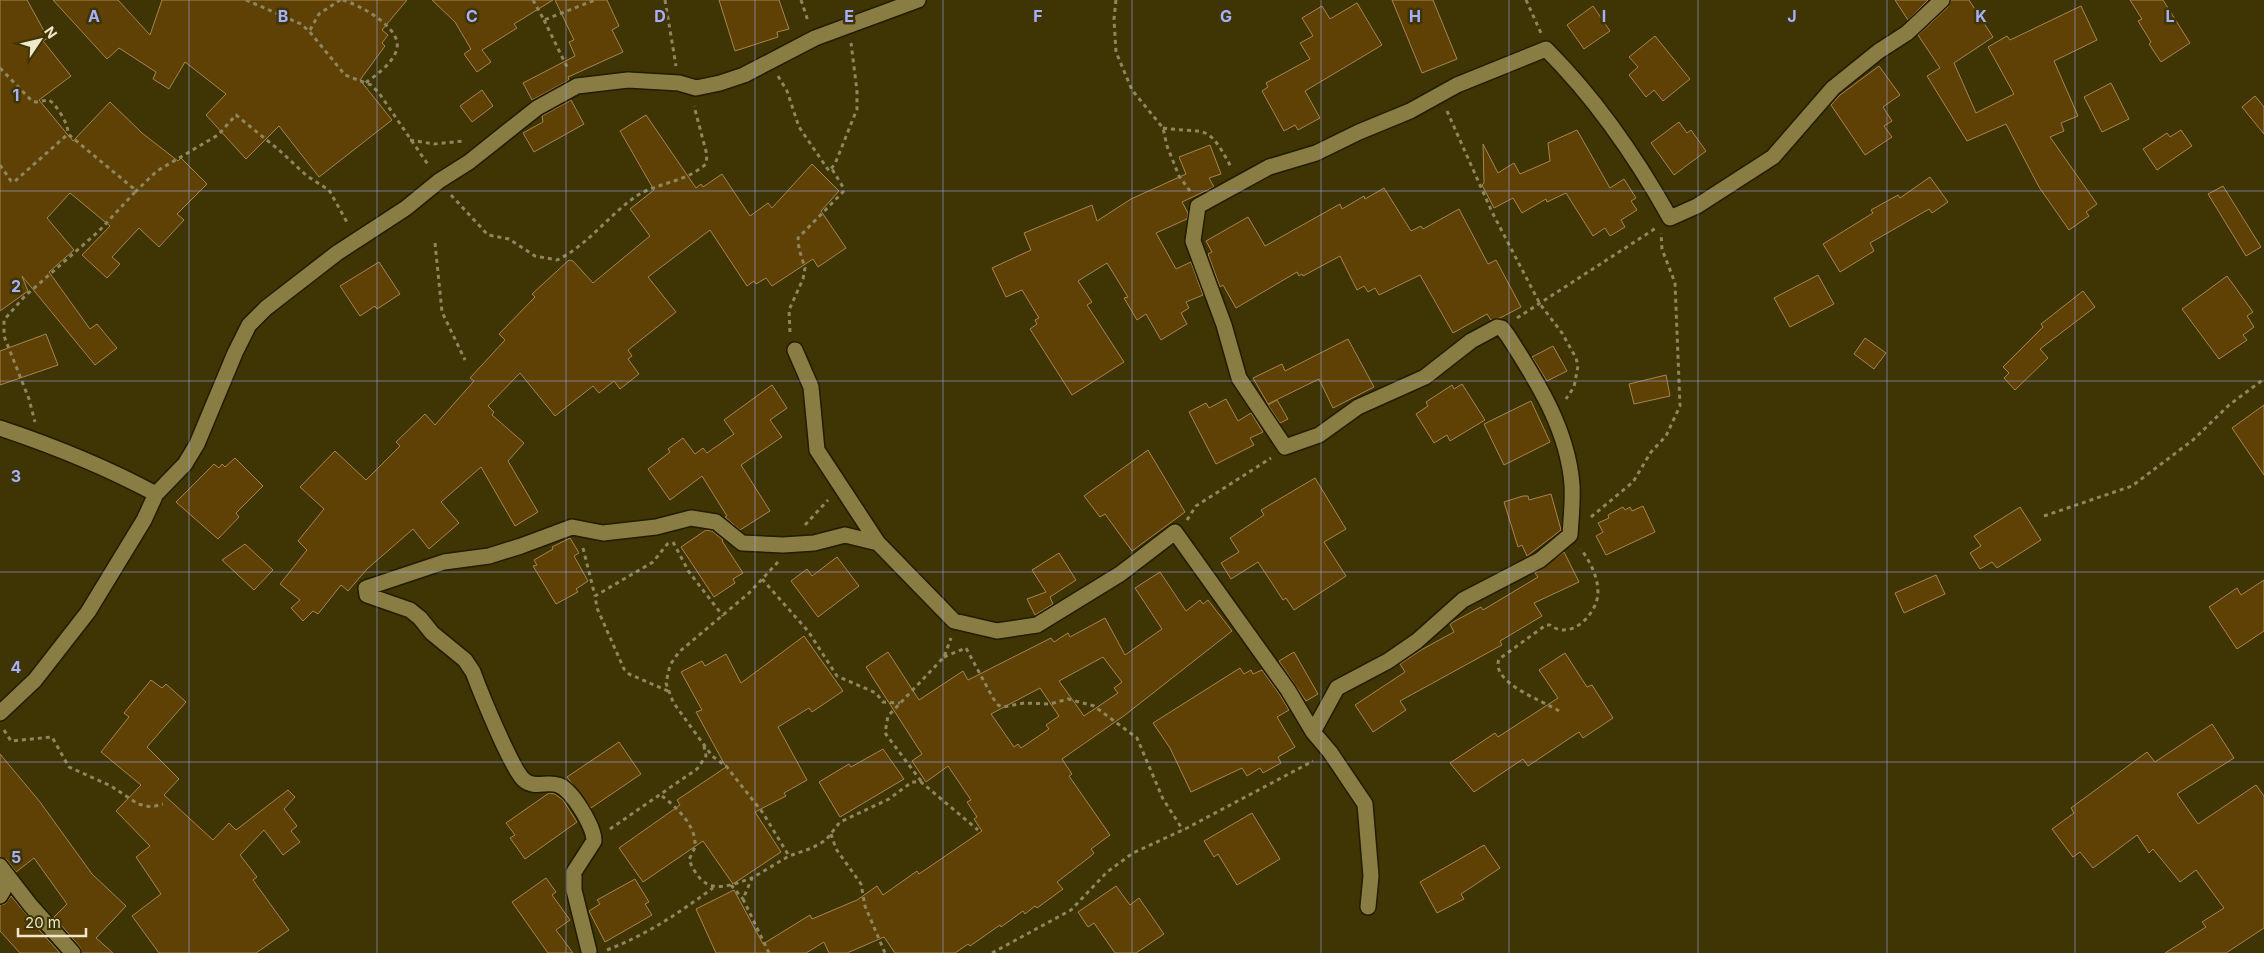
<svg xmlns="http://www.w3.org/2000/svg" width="2264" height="953" font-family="Inter,sans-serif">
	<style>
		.building { fill: #5f4105; stroke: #a68551; fill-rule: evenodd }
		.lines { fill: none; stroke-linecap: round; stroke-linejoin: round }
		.street-casing { stroke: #221c00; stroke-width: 18 }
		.path { stroke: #8e865e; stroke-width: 3; stroke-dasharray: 4 4; stroke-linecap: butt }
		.street { stroke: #8a7d43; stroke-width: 15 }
		.grid { fill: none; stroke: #a6b1fc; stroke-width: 1; stroke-opacity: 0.55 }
		.grid-label { font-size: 16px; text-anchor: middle; font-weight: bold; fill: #a6b1fc; stroke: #3e3404; stroke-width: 5; stroke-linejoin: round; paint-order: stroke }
	</style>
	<rect width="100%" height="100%" fill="#3e3404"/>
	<path class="building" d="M0,0H27L48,38L43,41L71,76L39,100L73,141L110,102L142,133L178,161L181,158L207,184L177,214L184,220L159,247L139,228L112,257L120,264L107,278L82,255L110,226L70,193L47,218L74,250L49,272L90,329L97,324L117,348L95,365L22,276L28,291L0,311Z
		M53,0H118L150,35L162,0H407L382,30L388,35L382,43L385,46L360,80L392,120L319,177L279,126L246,159L206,115L226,94L185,62L169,89L153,79L156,72L119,48L107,59Z
		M432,0H553L514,24L517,28L482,50L491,62L477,72L464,54L471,49L455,22Z
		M555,0H607L619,26L612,30L623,52L568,77L569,80L532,100L523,83L575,56L569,42L574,40Z
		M719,0H779L789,29L777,32L778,37L735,51Z
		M1392,0H1433L1457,59L1422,73Z
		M1895,0H1928L1908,20Z
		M1951,0H1969L1993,37L1954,63L1976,113L2014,94L1988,47L2007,36L2010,40L2081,6L2097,40L2054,61L2078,116L2061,123L2064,131L2050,137L2097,204L2086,212L2089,216L2069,230L2039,187L2006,124L1967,141L1927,76L1940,68L1918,35L1948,7Z
		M2130,0H2163L2190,43L2161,62L2149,44L2151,42L2138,21L2142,19Z
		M1357,3L1382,45L1305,91L1320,118L1298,130L1295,125L1284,131L1262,91L1268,87L1266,83L1310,59L1300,43L1313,36L1302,18L1322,6L1330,19Z
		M1593,6L1610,31L1584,49L1567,25Z
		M1655,36L1690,79L1663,101L1654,90L1646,97L1629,75L1638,67L1629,57Z
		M1879,66L1900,95L1883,107L1892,121L1884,126L1892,137L1865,155L1831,105L1840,95Z
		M2111,83L2129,119L2102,132L2084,97Z
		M482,90L493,106L472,122L460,106Z
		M2255,96L2264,107V134L2242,107Z
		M571,100L584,124L534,152L523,133L543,122L542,116Z
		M646,115L696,188L701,184L703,187L722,174L750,216L768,203L772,208L812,164L839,191L821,211L846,248L818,267L813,259L772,286L766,278L756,284L754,281L747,286L710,230L648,277L676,312L628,350L632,356L628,359L639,374L620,389L614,381L599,393L593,386L555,416L520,373L488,406L494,412L492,415L524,443L508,461L538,512L515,526L481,467L441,502L459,523L429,549L413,529L367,569L348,591L341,585L318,614L313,611L303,621L291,608L300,600L280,584L307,550L298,541L324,509L300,487L335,451L366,480L400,446L396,442L425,414L435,425L474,381L470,378L505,340L499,334L535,297L532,294L569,260L573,261L593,283L650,236L630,209L654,190L620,131Z
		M1679,122L1687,133L1691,130L1706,151L1674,175L1651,143Z
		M1577,130L1610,188L1624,179L1636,198L1631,201L1637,210L1621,220L1625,227L1610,236L1605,228L1593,236L1566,193L1547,202L1546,199L1522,213L1513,198L1494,208L1482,185L1484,183L1483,144L1498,173L1514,163L1520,174L1550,161L1548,143Z
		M2181,130L2192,146L2157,170L2143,149L2167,133L2170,137Z
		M1210,145L1221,174L1209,178L1214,187L1182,202L1188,213L1187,219L1156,233L1176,269L1191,262L1203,295L1186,302L1189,308L1181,313L1187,324L1161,340L1146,314L1137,320L1124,298L1128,297L1107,263L1078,281L1092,302L1087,305L1124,362L1072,395L1030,329L1037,324L1035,320L1039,318L1022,290L1006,297L992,268L1031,250L1024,233L1092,205L1097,221L1131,199L1186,174L1179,157Z
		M1930,177L1948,202L1932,213L1929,209L1870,243L1874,251L1840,272L1823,244L1873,213L1871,210L1898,195L1900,198Z
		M2223,186L2261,247L2246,256L2208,194Z
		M1384,188L1411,231L1421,226L1423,229L1459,209L1488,264L1496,260L1521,307L1500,318L1491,320L1487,314L1453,333L1420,275L1379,295L1375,288L1368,292L1364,286L1357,290L1340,256L1303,276L1302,274L1299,276L1297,272L1236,308L1223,285L1220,287L1208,254L1212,252L1206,241L1248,217L1265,246L1340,204L1342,209L1364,196L1365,199Z
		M379,262L400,294L377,309L375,306L360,316L340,286Z
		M1818,275L1834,304L1790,327L1774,298Z
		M2227,276L2253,312L2247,316L2254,327L2243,335L2247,340L2219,359L2182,309Z
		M2083,291L2095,307L2040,349L2048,358L2015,390L2004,378L2009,373L2003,367L2043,327L2041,324Z
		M46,334L58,365L0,385V351Z
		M1865,338L1886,353L1874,369L1854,354Z
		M1348,339L1374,387L1333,408L1319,379L1268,404L1253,378L1282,364L1285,371Z
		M1553,346L1567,371L1547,381L1532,357Z
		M1666,375L1670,396L1634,404L1629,384Z
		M1462,384L1485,420L1450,441L1447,435L1434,443L1416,414L1428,406L1426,402L1452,385L1454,389Z
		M772,385L787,408L770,420L782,437L741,465L770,511L740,530L725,517L727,516L702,476L670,500L648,469L670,452L668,449L683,438L695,454L703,448L707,453L734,434L724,420Z
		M1226,399L1238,421L1251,413L1263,432L1250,438L1254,445L1216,464L1189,412L1206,403L1209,408Z
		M1277,400L1288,419L1280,423L1268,405Z
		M1531,401L1550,442L1504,465L1484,424Z
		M2264,405V475L2232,428Z
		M1148,450L1185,512L1132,551L1105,514L1100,517L1084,496Z
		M235,458L263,486L236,513L239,517L218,539L176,502L214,464L219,468L222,464L225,467Z
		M1315,478L1346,529L1324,542L1346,576L1294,610L1286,598L1283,600L1258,562L1231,579L1221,563L1239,552L1230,538L1264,515L1261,510Z
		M1551,494L1561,530L1527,556L1522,545L1518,547L1504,502L1523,496H1528L1529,500Z
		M1643,506L1655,532L1606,555L1596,536L1603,532L1598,523L1609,518L1608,515L1623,507L1625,510L1630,507L1632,511Z
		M2020,507L2041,540L1997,568L1992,562L1980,569L1970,553L1981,546L1974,536Z
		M706,530L712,531L723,540L722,541L743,573L733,579L735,583L714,597L681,547Z
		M570,538L579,553L574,556L588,581L576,589L578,592L556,604L533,566L537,565L534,560L553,549L552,547Z
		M245,544L273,570L254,590L222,560Z
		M1564,552L1579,582L1534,603L1542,616L1500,641L1502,645L1400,701L1406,710L1373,732L1355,705L1405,672L1400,664L1421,650L1454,632L1450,624L1453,622L1481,607L1483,610L1538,577L1535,573Z
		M1059,553L1076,580L1050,597L1053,604L1035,615L1027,599L1046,592L1032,570Z
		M837,557L859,586L818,617L791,581L807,569L812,576Z
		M1160,572L1186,611L1200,600L1203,604L1208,600L1232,631L1125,715L1062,759L1072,774L1069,776L1110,835L1091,849L1094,853L1091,856L1057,882L1063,889L1037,908L1035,906L1025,914L1023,911L1001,927L1000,925L970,946L968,944L955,953H895L884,937L847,953H829L824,942L806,953H716L696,909L734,890L763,944L810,915L812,919L857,900L877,886L883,895L917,871L919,874L982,831L974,819L977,817L967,802L971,800L948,766L926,782L912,761L922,754L866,667L888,652L919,700L963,671L968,680L1051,638L1054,642L1068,633L1070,637L1105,618L1125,655L1162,629L1135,588ZM1103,657L1122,682L1114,688L1118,693L1084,716L1059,681ZM1040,688L1059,716L1046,725L1049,729L1021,748L1018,744L1014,747L991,714Z
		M1936,575L1945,594L1904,613L1895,593Z
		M2264,580V631L2237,649L2209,607L2237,588L2241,595Z
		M804,636L843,691L812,712L809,708L778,727L807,780L784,793L786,796L755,812L781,852L733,884L703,841L643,882L619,848L680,805L677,800L726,767L696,712L702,710L681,672L702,661L705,666L726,654L741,683Z
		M1294,652L1318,694L1306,701L1279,661Z
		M1565,653L1587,687L1592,685L1613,718L1583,738L1579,732L1528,766L1523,759L1474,792L1450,763L1495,733L1498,737L1558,698L1539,670Z
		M1240,668L1244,674L1251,670L1253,674L1262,670L1280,695L1289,710L1277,717L1295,747L1278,757L1281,763L1263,773L1260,768L1247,776L1242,768L1191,792L1170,748L1153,723Z
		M151,680L162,688L166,684L186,702L147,747L179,779L164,795L213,840L229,823L236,830L288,790L295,797L284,809L297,826L291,831L300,842L283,855L264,830L240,855L257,877L253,880L289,930L256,953H159L132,916L161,894L136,857L150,846L116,811L141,785L101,752L129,717L124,713Z
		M2212,724L2234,758L2177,794L2198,824L2256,785L2264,796V928L2226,953H2165L2206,927L2202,922L2224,908L2196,870L2180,882L2153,849L2149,853L2137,835L2093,868L2080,852L2073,857L2052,829L2074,813L2071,808L2147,752L2155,762Z
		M619,742L641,774L591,808L567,777Z
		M883,749L904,779L840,817L819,782L849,764L851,767Z
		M0,754L40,802L92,874L126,906L96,938L113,953H82L80,947L54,917L67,904L34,858L16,872L7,860L0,857Z
		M549,793L555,794L563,800L577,822L525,859L510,838L515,835L506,823Z
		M1252,813L1280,859L1237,885L1218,854L1214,857L1204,841Z
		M1484,845L1500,868L1461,894L1464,899L1437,913L1420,882Z
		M546,878L556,892L552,895L570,920L556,930L573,953H548L512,902Z
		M635,879L649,902L645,904L652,915L605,942L589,911L600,904L597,900Z
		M1116,886L1130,905L1139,898L1164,934L1136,953H1115L1094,923L1088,927L1078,912Z
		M11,896L40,931L60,953H20L0,931V905L5,904Z"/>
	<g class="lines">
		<defs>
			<path id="street" d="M795,350L811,387L817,450L878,543
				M0,428C54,446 106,467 156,494
				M0,713L35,680L88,612L144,520L156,494L185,464L197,444L235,353L249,325L266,308L337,253L406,208L439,181L469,162L537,108L577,86L628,80L679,83L696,88L720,83L744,75L815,38L918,0
				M1313,732L1330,752L1365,804L1371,876L1368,907
				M0,866L31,906L73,953
				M0,896L3,891L4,872
				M589,951L574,890V872L594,841C594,827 572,789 558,785C547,781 534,789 524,780C512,770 480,691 473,672L465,660L432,633L420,618L410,610L367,595L366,588L444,562L489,556L521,546L572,527L603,533L656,527L691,518L716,522L742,543L783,545L814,543L845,535L878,543L954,621L997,631L1037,625L1120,574L1175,532L1288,690L1313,732L1337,688L1388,661L1417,641L1463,600L1540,560L1570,535C1571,519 1573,501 1572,485C1568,430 1537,381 1508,336L1502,328L1497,327L1471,341L1425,377L1358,407L1319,435L1285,447L1239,378L1224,325L1193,241L1198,206L1269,167L1316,153L1359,132L1410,111L1457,85L1546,49C1596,99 1636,157 1670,218L1697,206L1773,157L1833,88L1879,51L1907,33L1942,0"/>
		</defs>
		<use href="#street" class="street-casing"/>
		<path class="path" d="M246,0L301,24L309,31L345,75L371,85L379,93L429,166
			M343,0C359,5 393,23 397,42C400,58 377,75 365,83
			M533,0L544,20L595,0
			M665,0L676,66
			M801,0L808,21
			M1116,0L1114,19L1116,52L1132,90L1163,128L1167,146L1179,176L1190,191
			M1526,0L1541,33
			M544,20L568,69
			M310,30L319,14L340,0
			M0,68L32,101L36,102L49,100C57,105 69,125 68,134
			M778,76L787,91L799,127L829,171L835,164L857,109V91L851,43
			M1447,111L1492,212L1540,304L1562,333L1576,358L1578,366L1574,387L1566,399
			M1163,128C1207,134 1207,122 1231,167
			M410,140L434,144L463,141
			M0,165L11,181L14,182L68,134L133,188L135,192L99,231L24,297L4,320V336L29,399L35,422
			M135,192L157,171L218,135L236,115L279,150L307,176L329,190L348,224
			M451,195L488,235L509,239L535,256L557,260C588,245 608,216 635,197C657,182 685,183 706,164L707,155L694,106
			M435,243L442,312L465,360
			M1517,318L1656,228
			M790,332L789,310L803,279L805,268L799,249L798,238L843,192V187L832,169
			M2044,516L2132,486L2193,440L2229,405L2264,379
			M1591,517L1633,482L1651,452L1666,436L1680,406L1675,283L1662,249L1661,233
			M1187,520L1196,506L1271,458
			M805,525L828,500
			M673,542L689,572L723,616
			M583,548L595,596
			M778,562L749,593L679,652L670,665L666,683L673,702L712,756L726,766L763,813L789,856
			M762,579L808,631L837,676L876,693L883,702L900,703
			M944,657L966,648L993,698L998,705L1003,707L1024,703L1050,704L1068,699L1094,706L1137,738L1163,799L1183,830
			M668,691L629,674L624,669L597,608L595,596L653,562L669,542
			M1559,711C1544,701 1490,683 1499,659L1546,625H1550C1570,641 1597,615 1598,593C1598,576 1590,562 1581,549
			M4,730L11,741L52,737L69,767L111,786L138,804L151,807L163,804
			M921,781L885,733L888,716L944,657L951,638
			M662,796C675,806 696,825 695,845C695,849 691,855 689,860C704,895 721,889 752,878
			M610,829L697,769L706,756L704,746
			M831,834L836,849L861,884L865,906L885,953
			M731,885L743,899
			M607,950C646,935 679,913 713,888
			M769,953L743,899L752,878L789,856L812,848L826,840L840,822L889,799L912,782H921L978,830
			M992,953L1071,910L1107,872L1133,853L1187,828L1313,761"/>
		<use href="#street" class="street"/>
	</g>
	<path class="grid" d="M189,0V953M377,0V953M566,0V953M755,0V953M943,0V953M1132,0V953M1321,0V953M1509,0V953M1698,0V953M1887,0V953M2075,0V953M0,191H2264M0,381H2264M0,572H2264M0,762H2264"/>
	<g class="grid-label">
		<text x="94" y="22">A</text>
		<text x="283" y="22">B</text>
		<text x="472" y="22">C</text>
		<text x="660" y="22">D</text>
		<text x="849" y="22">E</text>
		<text x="1038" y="22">F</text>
		<text x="1226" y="22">G</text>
		<text x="1415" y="22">H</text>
		<text x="1604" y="22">I</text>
		<text x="1792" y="22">J</text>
		<text x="1981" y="22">K</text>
		<text x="2170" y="22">L</text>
		<text x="16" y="101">1</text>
		<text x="16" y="292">2</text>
		<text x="16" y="482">3</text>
		<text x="16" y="673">4</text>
		<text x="16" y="863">5</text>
	</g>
	<g transform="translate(40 40) rotate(55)" stroke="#3e3404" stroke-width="4" paint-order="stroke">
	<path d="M0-4L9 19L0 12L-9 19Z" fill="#efe8ca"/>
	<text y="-8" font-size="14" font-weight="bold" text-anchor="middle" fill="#efe8ca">N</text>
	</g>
	<path d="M18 928v8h68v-8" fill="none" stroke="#efe8ca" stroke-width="2.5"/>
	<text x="25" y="928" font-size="15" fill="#efe8ca" stroke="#3e3404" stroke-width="4" paint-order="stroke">20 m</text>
</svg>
